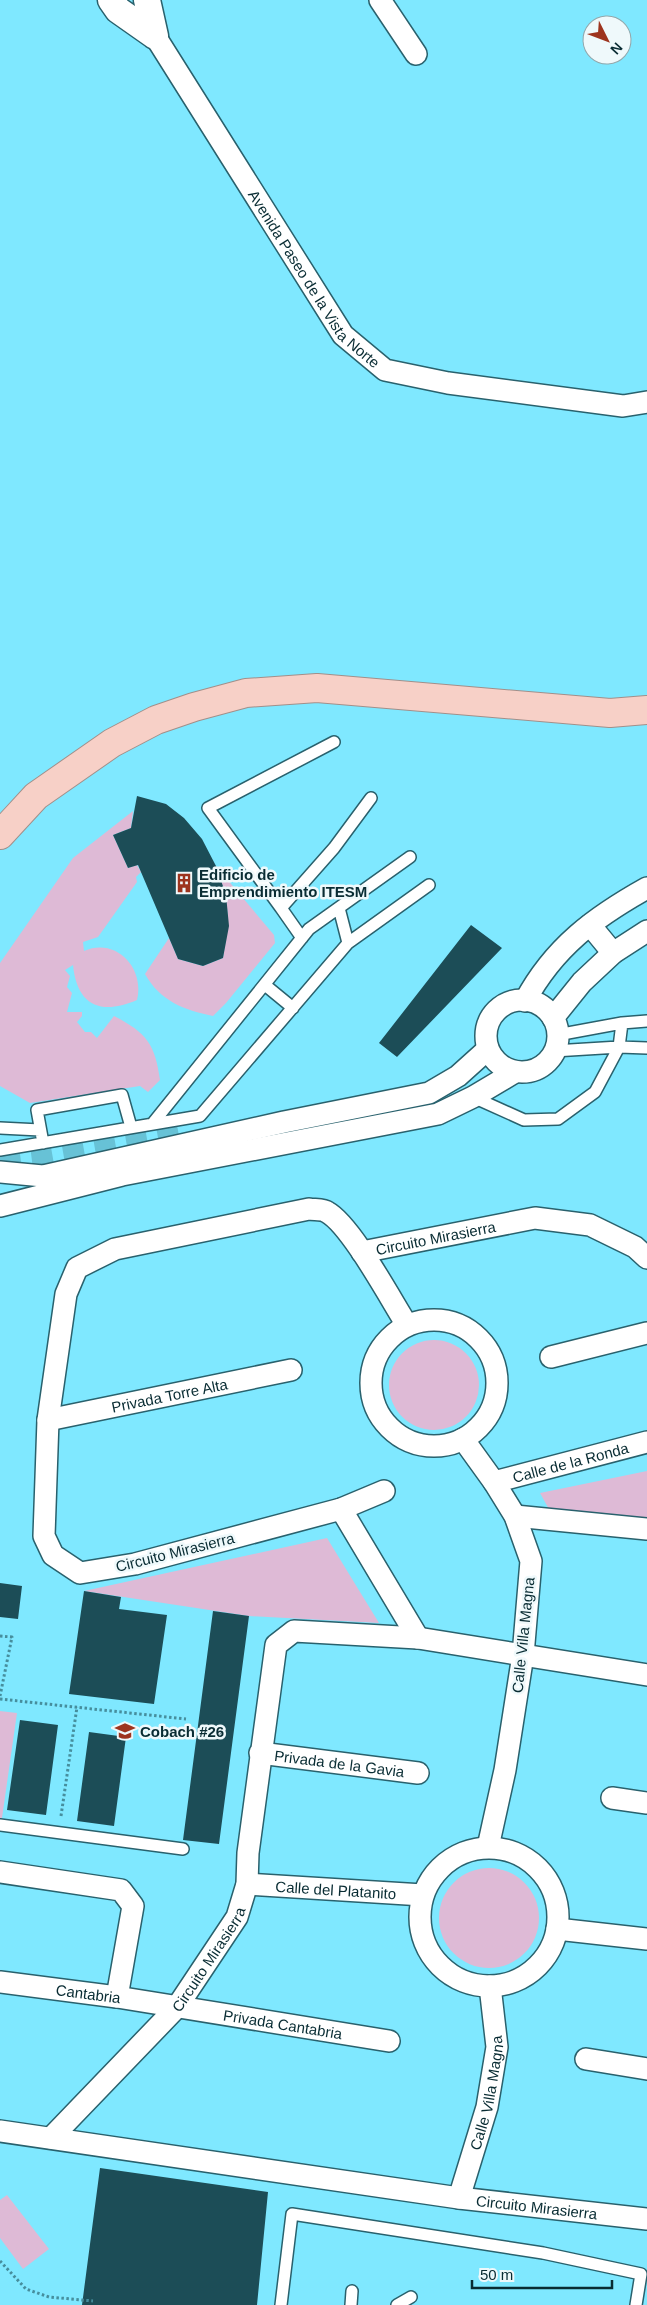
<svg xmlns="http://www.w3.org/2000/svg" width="647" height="2305" font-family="Helvetica,sans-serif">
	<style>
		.green { fill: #debad6 }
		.building { fill: #1c4d57 }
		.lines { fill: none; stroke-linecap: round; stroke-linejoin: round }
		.minor-tunnel { stroke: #67c2d6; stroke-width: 21; stroke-dasharray: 21 11; stroke-linecap: butt }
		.service-casing { stroke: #29616d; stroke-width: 14 }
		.minor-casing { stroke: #29616d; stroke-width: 24 }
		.tertiary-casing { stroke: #29616d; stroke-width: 29 }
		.trunk-casing { stroke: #a28f8a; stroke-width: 30 }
		.path { stroke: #468e9d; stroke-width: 3; stroke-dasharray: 2.5 2.5; stroke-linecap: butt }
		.service { stroke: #fff; stroke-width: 11 }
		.minor { stroke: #fff; stroke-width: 21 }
		.tertiary { stroke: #fff; stroke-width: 26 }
		.trunk { stroke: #f7d0c7; stroke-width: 28 }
		.labels { text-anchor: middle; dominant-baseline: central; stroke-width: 5; stroke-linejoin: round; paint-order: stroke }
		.street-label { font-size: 15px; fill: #092c33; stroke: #eff9fb }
		.poi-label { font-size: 15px; font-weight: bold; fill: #092c33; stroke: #eff9fb; text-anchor: start }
	</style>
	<rect width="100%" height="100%" fill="#7fe8ff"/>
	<path class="green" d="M133,811L131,828L113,835L128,868L137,865L141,872L136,877L137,882L98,937L83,942L84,951C116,937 145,968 137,1000C100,1016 77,1005 73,965L65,970L70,976L67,987L72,993L67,1012H82V1016L77,1022L85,1032H91L97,1038L114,1016C147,1033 155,1044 160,1080L148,1092L140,1086L30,1103L0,1086V963L73,858Z
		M216,866L274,935L275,943L226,1003L213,1016C184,1010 160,1001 145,974L169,938L178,959L203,966L223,958C230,918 230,904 216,866Z
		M389 1385a45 45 0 1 1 90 0a45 45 0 1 1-90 0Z
		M647,1471V1521L550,1511L540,1493Z
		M327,1538L379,1623L249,1616L84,1591Z
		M0,1711L17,1713L2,1818H0Z
		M439 1918a50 50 0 1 1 100 0a50 50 0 1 1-100 0Z
		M7,2195L49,2249L23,2269L0,2238V2200Z"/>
	<path class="building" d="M137,796L166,804L184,818L202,839L216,866L226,895L229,926L223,958L203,966L178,959L138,865L128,868L113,835L131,828Z
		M471,925L502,948L397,1057L379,1043Z
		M0,1583L22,1586L18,1619L0,1617Z
		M84,1591L121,1597L119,1609L167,1615L154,1704L69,1694Z
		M213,1611L249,1616L219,1844L183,1840Z
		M20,1720L58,1725L46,1815L7,1810Z
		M89,1732L126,1737L114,1826L77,1821Z
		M100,2168L268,2192L257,2305H82Z"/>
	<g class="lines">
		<path class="minor-tunnel" d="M0,1163L46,1157L189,1132"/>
		<defs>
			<path id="service" d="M281,908L208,808L334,742
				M339,908L348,943
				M302,938L281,908L334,848L371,798
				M265,985L293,1008
				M557,1035L622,1023L647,1021
				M554,1051L619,1047L647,1048
				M473,1097L524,1120L558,1119L595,1092L619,1047L622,1023
				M153,1123L309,929L410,857
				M0,1128L40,1130
				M43,1143L37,1110L122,1095L131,1127
				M0,1150L200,1116L348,943L429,885
				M0,1825L183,1849
				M281,2305L292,2214L543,2253L641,2274L636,2305
				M351,2305L352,2291
				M397,2305L411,2297"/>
			<g id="minor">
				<path d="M380,0L416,54"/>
				<path id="s1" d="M155,36L343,335L385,370L448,383L623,406L647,402"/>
				<path d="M590,925L613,953"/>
				<circle cx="522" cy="1036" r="36"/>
				<path d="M525,1001C554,947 595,917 647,888"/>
				<path d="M553,1018L582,982L613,953L647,931"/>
				<path d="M0,1172L43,1176L284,1122L429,1093L458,1076L488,1049"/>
				<path d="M0,1206L122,1175L438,1114L473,1097L515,1072"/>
				<path id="s2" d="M362,1252L535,1218L590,1225L635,1247L647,1258"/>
				<circle cx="434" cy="1383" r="63"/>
				<path d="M551,1357L647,1333"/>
				<path id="s3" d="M48,1420L291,1370"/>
				<path d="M463,1439L494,1482L515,1516L531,1561L523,1655L505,1770L488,1847"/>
				<path id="s4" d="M494,1482L647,1442"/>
				<path d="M384,1491L341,1509L135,1564L80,1573L53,1555L44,1536L48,1420L66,1294L77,1268L115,1249L309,1209C314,1210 323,1209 327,1212C351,1225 391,1300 407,1325"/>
				<path d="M341,1509L418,1638"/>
				<path d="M515,1516L647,1529"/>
				<path id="s5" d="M260,1753L418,1773"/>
				<path d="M612,1798L647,1803"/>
				<circle cx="489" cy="1917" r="69"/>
				<path d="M0,1872L121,1890L133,1906L117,1997"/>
				<path id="s6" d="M247,1884L423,1895"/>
				<path d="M557,1929L647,1939"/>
				<path id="s7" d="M0,1982L117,1997L389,2041"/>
				<path d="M586,2059L647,2069"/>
				<path id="s8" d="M0,2131L459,2198L647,2219"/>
				<path id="s9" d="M51,2138L177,2007L237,1917L247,1884L248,1853L276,1645L294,1631L418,1638L647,1675"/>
				<path id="s10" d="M459,2198L487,2107L497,2047L490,1986"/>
			</g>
			<path id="tertiary" d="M111,0L118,10L155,36
				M147,0L155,36"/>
			<path id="trunk" d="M0,835L36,796L112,743L156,720L194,707L246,693L317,688L610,713L647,710"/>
		</defs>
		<use href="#service" class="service-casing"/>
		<use href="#minor" class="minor-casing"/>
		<use href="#tertiary" class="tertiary-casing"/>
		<use href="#trunk" class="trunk-casing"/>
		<path class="path" d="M0,1636L12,1637L0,1696
			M0,1699L186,1719
			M61,1816L77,1707
			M0,2261L26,2289L49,2297L93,2301"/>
		<use href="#service" class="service"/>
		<use href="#minor" class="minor"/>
		<use href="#tertiary" class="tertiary"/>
		<use href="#trunk" class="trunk"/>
	</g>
	<defs>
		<symbol id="building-bare" viewBox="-9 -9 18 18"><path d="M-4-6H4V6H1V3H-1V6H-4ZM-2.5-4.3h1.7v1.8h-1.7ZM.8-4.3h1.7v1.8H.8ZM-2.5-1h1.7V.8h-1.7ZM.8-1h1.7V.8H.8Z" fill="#9d341e" stroke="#eff9fb" stroke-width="2.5" paint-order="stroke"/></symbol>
		<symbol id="school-bare" viewBox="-9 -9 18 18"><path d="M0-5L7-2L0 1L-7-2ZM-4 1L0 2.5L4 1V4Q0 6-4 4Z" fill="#9d341e" stroke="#eff9fb" stroke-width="2.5" paint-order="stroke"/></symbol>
	</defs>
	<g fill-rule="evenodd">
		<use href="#building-bare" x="170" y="869" width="28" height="28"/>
		<use href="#school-bare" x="111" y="1717" width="28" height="28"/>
	</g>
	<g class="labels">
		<g class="street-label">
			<text stroke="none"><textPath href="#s1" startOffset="291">Avenida Paseo de la Vista Norte</textPath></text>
			<text stroke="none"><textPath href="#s2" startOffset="75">Circuito Mirasierra</textPath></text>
			<text stroke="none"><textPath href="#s3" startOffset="124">Privada Torre Alta</textPath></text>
			<text stroke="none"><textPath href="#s4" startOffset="79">Calle de la Ronda</textPath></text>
			<text transform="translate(175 1552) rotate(-14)">Circuito Mirasierra</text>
			<text transform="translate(523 1635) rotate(-84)">Calle Villa Magna</text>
			<text stroke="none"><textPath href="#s5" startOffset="80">Privada de la Gavia</textPath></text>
			<text stroke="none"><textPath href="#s6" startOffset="89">Calle del Platanito</textPath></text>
			<text stroke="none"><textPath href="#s9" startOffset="239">Circuito Mirasierra</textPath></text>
			<text stroke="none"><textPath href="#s7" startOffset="89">Cantabria</textPath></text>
			<text stroke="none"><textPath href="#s7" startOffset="286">Privada Cantabria</textPath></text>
			<text stroke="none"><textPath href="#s10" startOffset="109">Calle Villa Magna</textPath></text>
			<text stroke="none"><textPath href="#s8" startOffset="542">Circuito Mirasierra</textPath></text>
		</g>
		<g class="poi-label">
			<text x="199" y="874">Edificio de<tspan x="199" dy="17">Emprendimiento ITESM</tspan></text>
			<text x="140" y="1731">Cobach #26</text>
		</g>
	</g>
	<g transform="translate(607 40) rotate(132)"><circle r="24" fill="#eff9fb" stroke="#93a7ab"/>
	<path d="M0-4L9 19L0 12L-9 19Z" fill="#9d341e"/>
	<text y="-8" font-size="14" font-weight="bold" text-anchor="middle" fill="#092c33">N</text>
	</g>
	<path d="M472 2280v8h140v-8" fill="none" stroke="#092c33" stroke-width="2.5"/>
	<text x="480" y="2280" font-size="15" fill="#092c33" stroke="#eff9fb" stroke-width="4" paint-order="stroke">50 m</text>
</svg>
